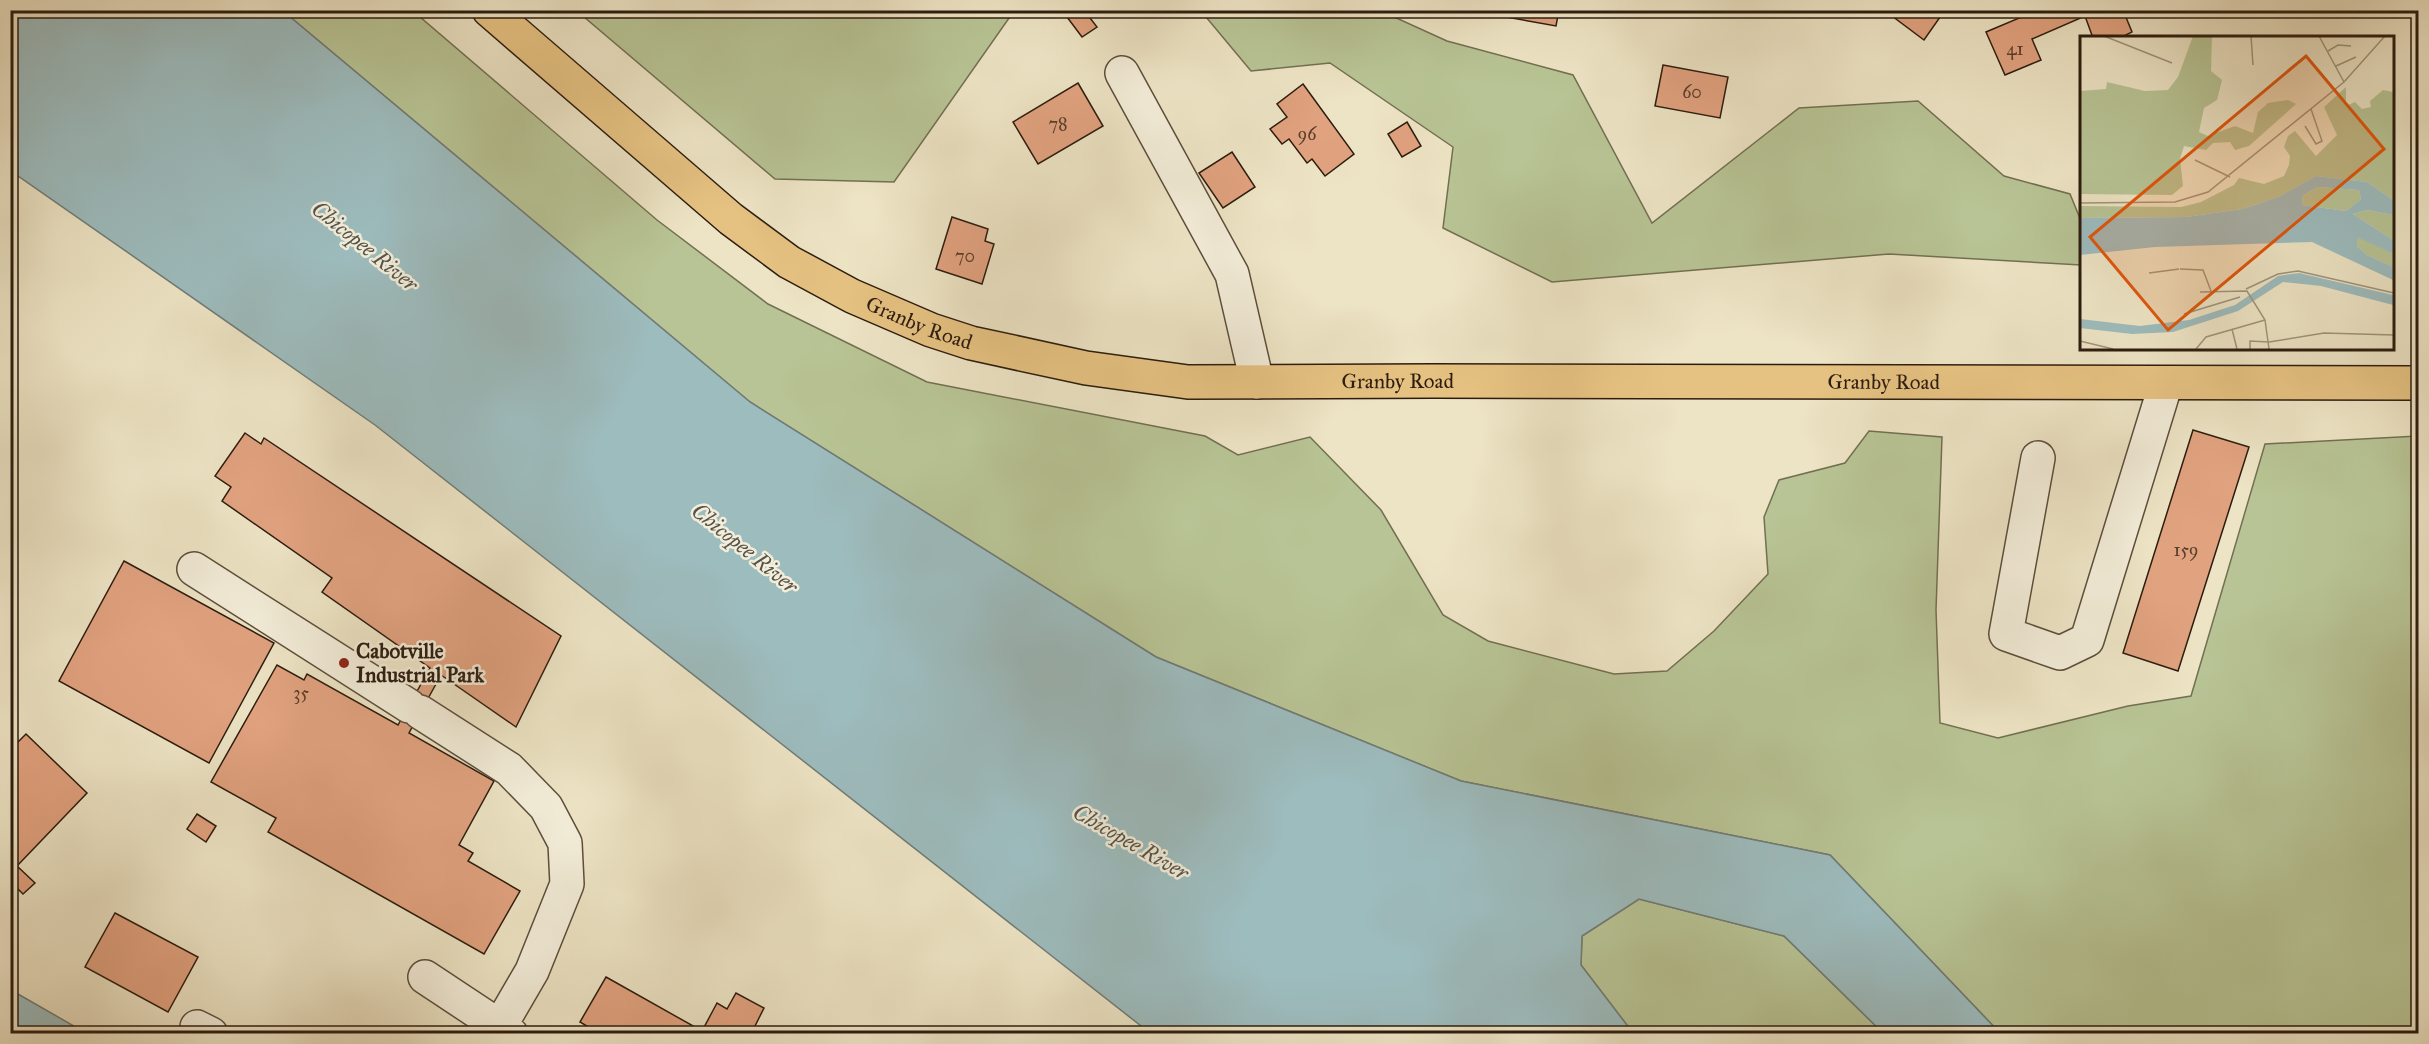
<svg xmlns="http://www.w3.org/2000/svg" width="2429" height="1044" font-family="'IM FELL Great Primer',serif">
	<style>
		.green { fill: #b8c495; stroke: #727052; stroke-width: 1.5 }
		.water { fill: #9dbcbe; stroke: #707c78; stroke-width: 1.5 }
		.building { fill: #e1a27f; stroke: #2c1c0f; stroke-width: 1.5 }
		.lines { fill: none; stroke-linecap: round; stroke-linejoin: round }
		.minor-casing { stroke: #5c4e3c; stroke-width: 36 }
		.major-casing { stroke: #2c1c0f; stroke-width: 36 }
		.minor { stroke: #f3edd9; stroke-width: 33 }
		.major { stroke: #e6c282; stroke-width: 33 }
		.poi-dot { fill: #8f2418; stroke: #f3edd9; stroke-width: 2 }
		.labels { text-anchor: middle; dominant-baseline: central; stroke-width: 5; stroke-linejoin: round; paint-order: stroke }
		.number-label { font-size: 18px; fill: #593e2b }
		.street-label { font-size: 21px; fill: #2c1c0f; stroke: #f3edd9 }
		.poi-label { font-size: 21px; font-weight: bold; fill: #2c1c0f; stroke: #f3edd9; text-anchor: start }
		.water-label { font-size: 22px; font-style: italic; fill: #54544c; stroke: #f3edd9 }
		.inset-road { fill: none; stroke: #a0947c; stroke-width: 1.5 }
		.view { fill: #df560c; fill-opacity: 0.15; stroke: #df560c; stroke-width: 3 }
		.inset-edge { fill: none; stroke: #2c1c0f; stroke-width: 3 }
	</style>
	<rect width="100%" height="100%" fill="#ede4c5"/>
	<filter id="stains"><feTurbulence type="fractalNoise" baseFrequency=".00333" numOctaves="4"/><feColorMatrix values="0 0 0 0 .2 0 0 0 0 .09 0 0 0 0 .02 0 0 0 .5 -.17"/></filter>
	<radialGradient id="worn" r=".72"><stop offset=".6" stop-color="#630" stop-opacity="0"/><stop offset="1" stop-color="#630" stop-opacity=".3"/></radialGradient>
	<path class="green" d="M283,11H413L657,220L768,304L927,382L1205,436L1238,455L1310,437L1381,510L1443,615L1488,641L1614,674L1667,671L1714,631L1768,574L1764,517L1779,480L1845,463L1869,431L1942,437L1936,610L1940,723L1998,738L2128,706L2191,696L2265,444L2418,436V550L2412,559L2418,561V1033H2000L1830,855L1461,781L1156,657L750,402Z
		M577,11H1014L894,182L775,179Z
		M1201,11H1381L1447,41L1573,75L1652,223L1799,108L1918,101L2004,176L2070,194L2081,221V265L1889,254L1552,282L1443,228L1453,147L1330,63L1251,71Z
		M1639,899L1784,936L1883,1033H1633L1581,965L1582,936Z"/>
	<path class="water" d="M11,10L283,11L750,402L1156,657L1461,781L1830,855L2000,1033H1883L1784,936L1639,899L1582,936L1581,965L1633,1033H1150L375,425L11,171Z
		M11,990L86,1033H11Z"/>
	<path class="building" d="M1067,10H1084L1097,27L1082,37L1064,13Z
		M1507,10H1559L1556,26L1506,17Z
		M1884,10H1945L1924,40Z
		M2038,10H2123L2132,32L2120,38H2093L2085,16L2032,39L2041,60L2005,75L1986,32Z
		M1663,65L1728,77L1720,118L1655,106Z
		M1078,83L1103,126L1038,164L1013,122Z
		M1303,84L1354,154L1325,176L1312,159L1307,163L1289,139L1282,144L1270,129L1287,117L1277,104Z
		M1407,122L1421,146L1402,157L1388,134Z
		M1232,152L1255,187L1223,208L1199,173Z
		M952,217L988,229L985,241L994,244L982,284L936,269Z
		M2193,430L2249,447L2178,671L2123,653Z
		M245,433L261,444L264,438L561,636L516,727L441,675L409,733L494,781L459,845L473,853L468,861L520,891L484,954L268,832L276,818L211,782L277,665L304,680L307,674L398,725L430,668L322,592L332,578L222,501L231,487L215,476Z
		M124,561L274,643L209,763L59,681Z
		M26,734L87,793L17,866L35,883L23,894L10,881V750Z
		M197,814L216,826L206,842L187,829Z
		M115,913L198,957L168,1012L85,967Z
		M606,977L702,1031L717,1003L727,1009L736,993L764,1008L751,1034H600L580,1022Z"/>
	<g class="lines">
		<defs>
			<path id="minor" d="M1122,73L1232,274L1257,382
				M2038,458L2006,634L2060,653L2087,640L2166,383
				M194,569L409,706
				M420,712L509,769L546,807L565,843L567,884L532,971L500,1026
				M425,977L511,1034
				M197,1027L211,1034"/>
			<g id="major">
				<path id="s1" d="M489,10L731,219L789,262L852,296L931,330L971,343L1086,368L1188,382L1433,381L2418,383"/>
			</g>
		</defs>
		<use href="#minor" class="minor-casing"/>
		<use href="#major" class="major-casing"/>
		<use href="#minor" class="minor"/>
		<use href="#major" class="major"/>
	</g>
	<circle class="poi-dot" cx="344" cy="663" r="6"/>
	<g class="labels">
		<g class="number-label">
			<text x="2015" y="49">41</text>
			<text x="1692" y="92">60</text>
			<text x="1058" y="124">78</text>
			<text x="1307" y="134">96</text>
			<text x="965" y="256">70</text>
			<text x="2186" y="550">159</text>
			<text x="301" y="693">35</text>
		</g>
		<g class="street-label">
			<text stroke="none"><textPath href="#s1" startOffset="536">Granby Road</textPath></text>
			<text stroke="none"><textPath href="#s1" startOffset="1022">Granby Road</textPath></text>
			<text stroke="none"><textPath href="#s1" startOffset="1508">Granby Road</textPath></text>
		</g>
		<g class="poi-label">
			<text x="356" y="651">Cabotville<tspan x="356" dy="24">Industrial Park</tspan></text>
		</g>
		<g class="water-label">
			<text transform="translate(365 246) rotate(39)">Chicopee River</text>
			<text transform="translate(745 548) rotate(39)">Chicopee River</text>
			<text transform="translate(1131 842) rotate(30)">Chicopee River</text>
		</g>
	</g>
	<g transform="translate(2080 36)">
		<rect width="314" height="314" fill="#ede4c5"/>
		<path d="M113,0H132L131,35L142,44L137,64L124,72L119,96L128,100L155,90L173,97L178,76L188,67L208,64L216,68L169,110L155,114L150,106L133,107L126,114L104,110L100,123L103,150L92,159L0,158V55L26,53L27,46L65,55L88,54L98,41ZM266,51V70L275,66L282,73L291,71L290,65L303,54L313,56V164L287,146L236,140L198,161L162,173L106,181L0,182V170L101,171L121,166L154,149L159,142L184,148L204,140L209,129L210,120L204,111L208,100L215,95L236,120L257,99L244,71ZM238,151L279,154L281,163L266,175L222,169L223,159ZM288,174L313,179V204L273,178ZM277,200L313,218V231L287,219L277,210Z" fill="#b8c495"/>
		<path d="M236,140L287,146L313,164V179L288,174L273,178L313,204V218L277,201V210L287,219L313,231V244L232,206L75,211L0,219V182L106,181L162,173L198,161ZM238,151L279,154L281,163L266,175L222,169L223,159ZM219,237L313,259V269L241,250L203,246L158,275L93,296L52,298L0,292V283L60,290L109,284L155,269L198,240Z" fill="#9dbcbe" fill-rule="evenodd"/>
		<path class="inset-road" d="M24,0L92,27M171,0L173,29M239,0L264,46M248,15L258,9L271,10M256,30L276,21M225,90L236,108L242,105L231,73M115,124L150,141M0,167L95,166L128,156L264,46L305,0M100,233L123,234L131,255M69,237L99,233M166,253L198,238L218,235L314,257M120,256L167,255L185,284L189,313M104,278L160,261M152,293L157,313M0,305L33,313M116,313L126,301L185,284M170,313V305L189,306L244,297L314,299"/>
		<path class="view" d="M226,20L304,113L88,294L10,201Z"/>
		<rect width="314" height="314" class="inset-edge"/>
	</g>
	<rect width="2429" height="1044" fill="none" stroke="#ede4c5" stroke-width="36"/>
	<rect x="12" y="12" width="2405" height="1020" fill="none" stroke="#2c1c0f" stroke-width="3"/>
	<rect x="18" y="18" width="2393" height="1008" fill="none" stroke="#2c1c0f" stroke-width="1.5"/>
	<rect width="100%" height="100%" filter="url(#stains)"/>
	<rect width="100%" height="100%" fill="url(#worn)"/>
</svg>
